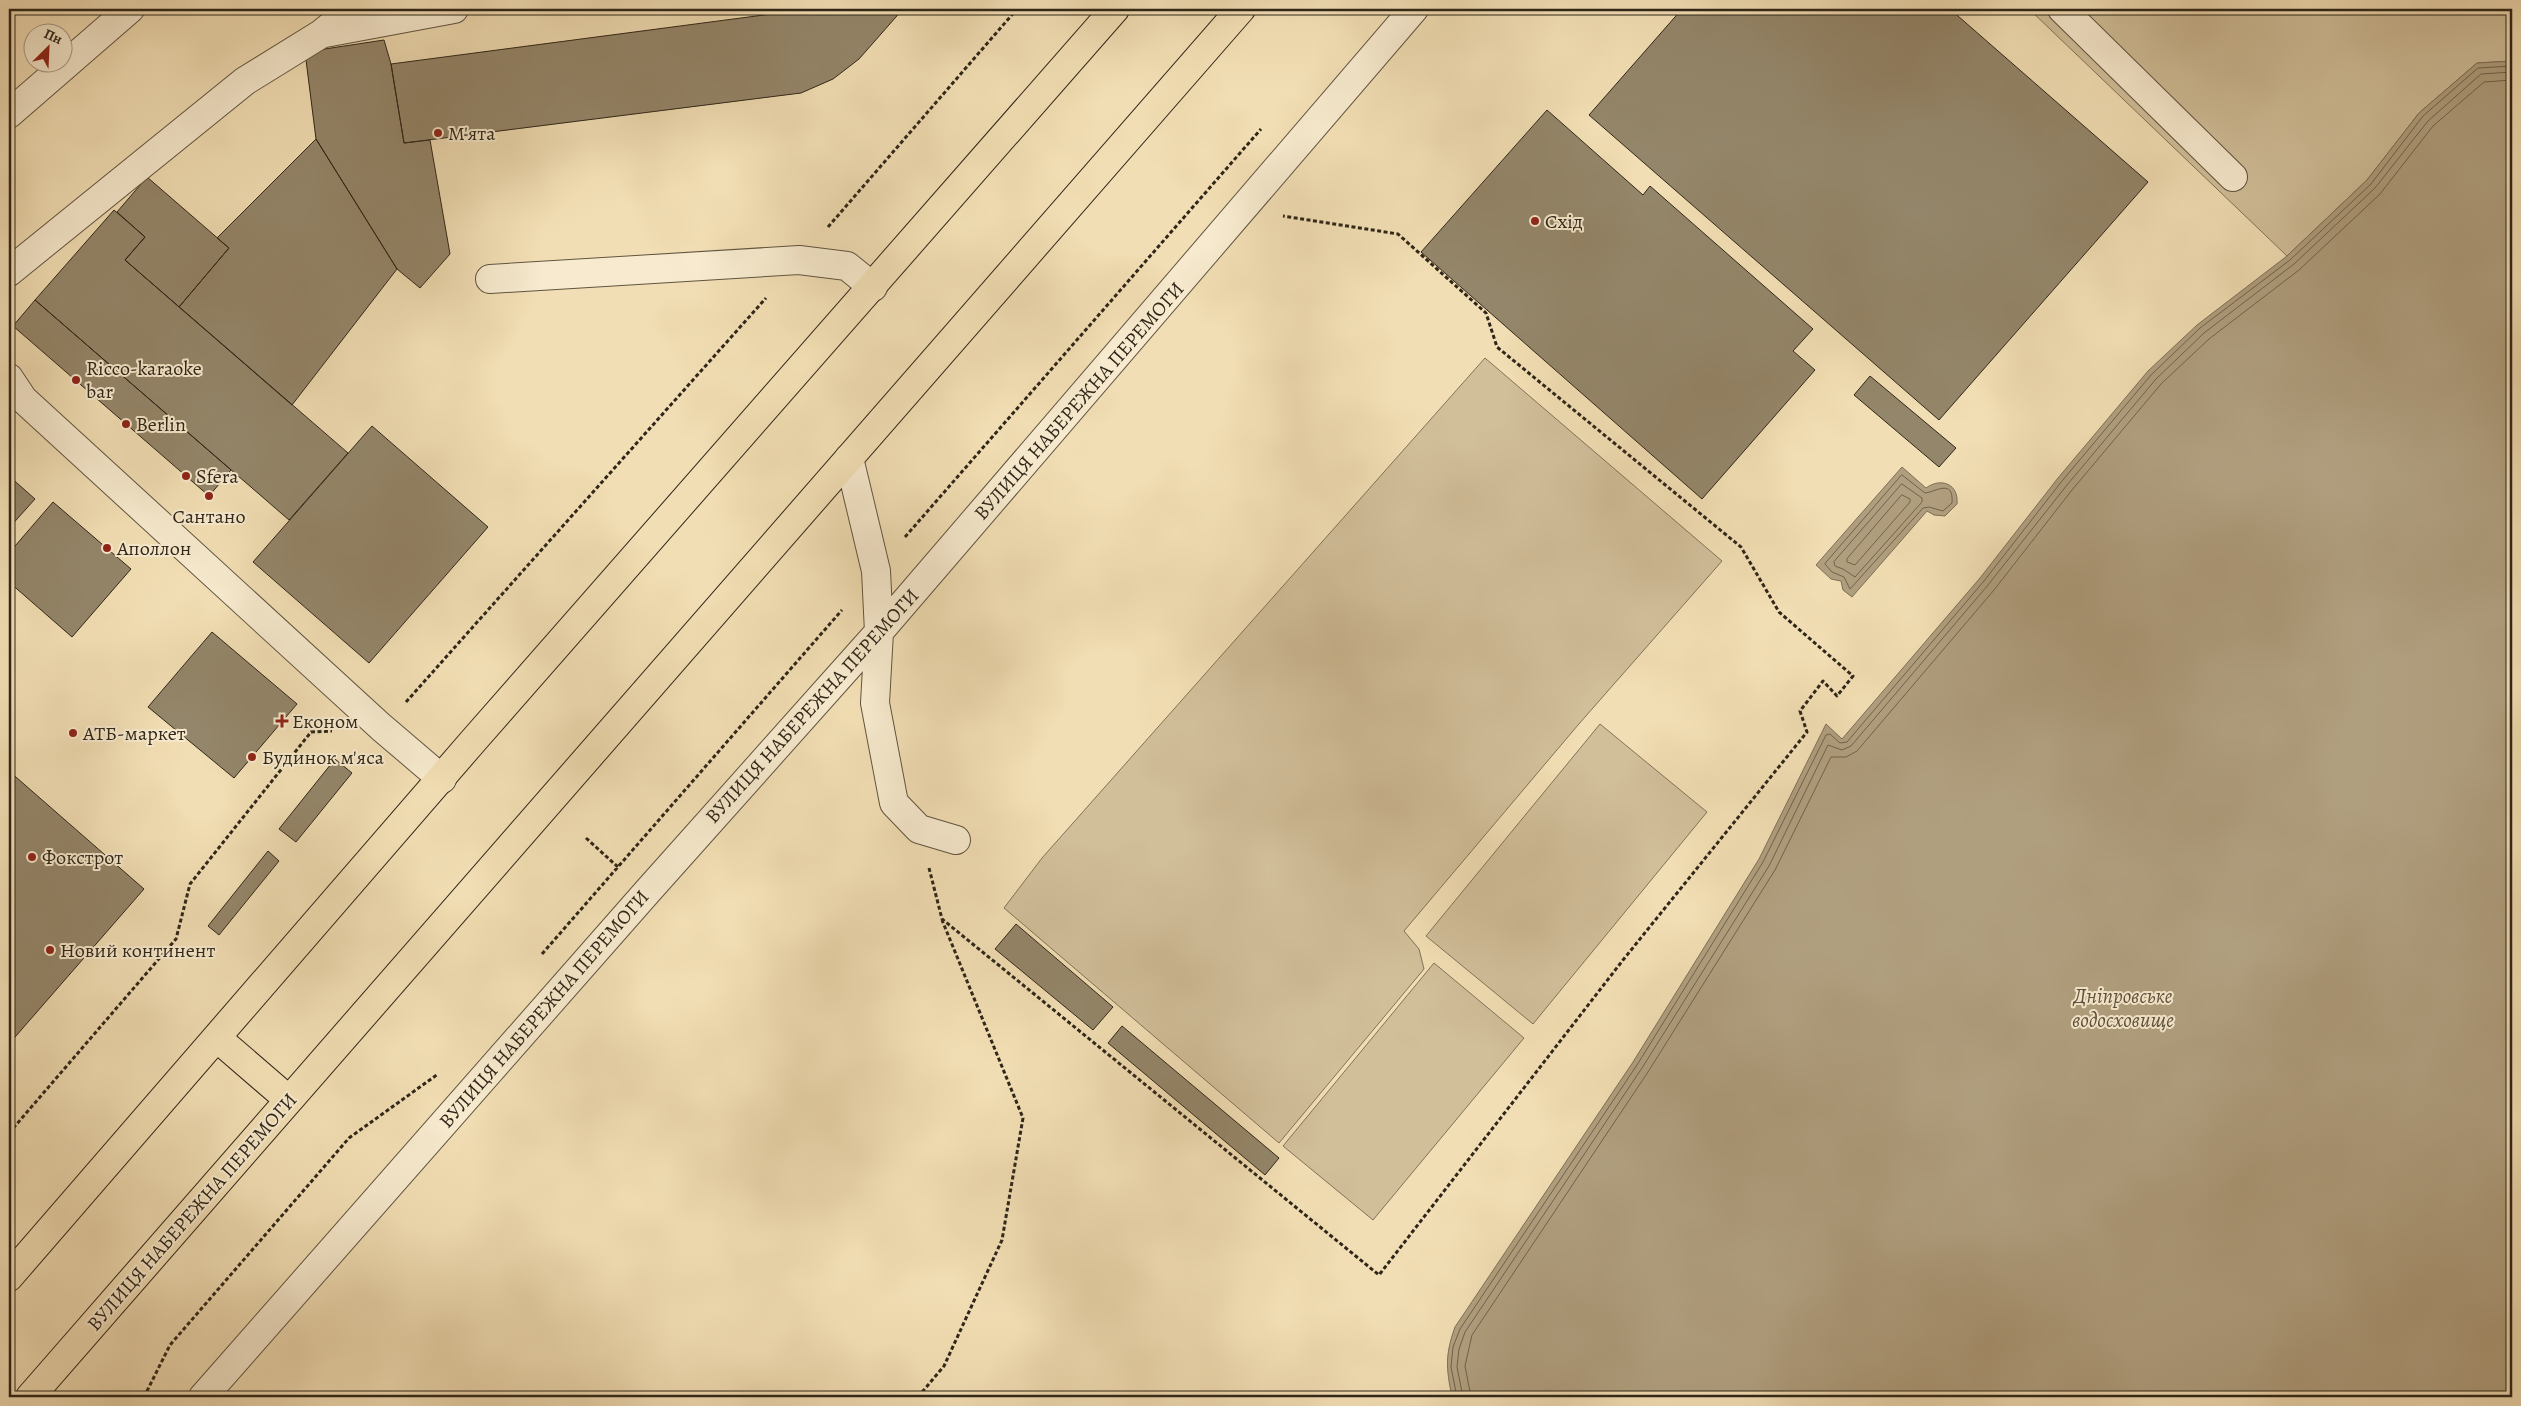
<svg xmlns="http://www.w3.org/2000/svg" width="2521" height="1406" font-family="Alegreya,serif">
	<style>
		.green { fill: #d1bf9a; stroke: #80725a }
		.water { fill: #b09f7f; stroke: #7c6f56 }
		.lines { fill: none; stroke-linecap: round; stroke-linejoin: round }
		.shore { stroke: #70624c; stroke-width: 1 }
		.building { fill: #94866a; stroke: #2f2619 }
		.minor-casing { stroke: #605440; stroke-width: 30 }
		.major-casing { stroke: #2f2619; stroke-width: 30 }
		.path { stroke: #2f2619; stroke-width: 3; stroke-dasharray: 4 2.5; stroke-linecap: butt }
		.minor { stroke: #f7eace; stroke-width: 28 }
		.major { stroke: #f2deb4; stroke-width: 28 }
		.poi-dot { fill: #8f2418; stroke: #f7eace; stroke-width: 2 }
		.labels { text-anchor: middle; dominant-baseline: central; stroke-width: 4; stroke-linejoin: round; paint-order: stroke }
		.poi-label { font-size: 20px; fill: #2f2619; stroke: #f7eace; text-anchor: start }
		.street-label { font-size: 20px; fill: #2f2619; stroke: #f7eace }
		.water-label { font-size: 21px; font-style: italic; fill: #5c503d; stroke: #f7eace }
	</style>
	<rect width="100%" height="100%" fill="#f2deb4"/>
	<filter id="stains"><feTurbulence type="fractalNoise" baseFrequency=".004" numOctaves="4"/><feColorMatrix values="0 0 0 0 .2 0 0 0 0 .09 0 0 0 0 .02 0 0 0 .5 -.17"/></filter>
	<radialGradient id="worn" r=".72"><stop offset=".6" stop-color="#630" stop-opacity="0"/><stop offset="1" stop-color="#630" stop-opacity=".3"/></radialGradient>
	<path class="green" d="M2029,9H2512V61L2477,63L2419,113L2367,180L2287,256Z
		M1485,358L1722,561L1578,725L1404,931L1419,949L1424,969L1279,1143L1004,908L1042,858Z
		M1600,724L1707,812L1533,1024L1426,936Z
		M1434,963L1524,1038L1373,1220L1283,1146Z"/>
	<path class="water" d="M2512,61V1397H1452C1446,1368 1445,1355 1455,1327L1633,1062L1759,859L1826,724L1842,739L1980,578L2058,478L2148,371L2197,325L2287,256L2367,180L2419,113L2477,63Z
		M1902,467L1926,488C1941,477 1959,484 1957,504L1945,516L1934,515L1927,511L1852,597L1843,590L1841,581L1831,579L1816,565Z"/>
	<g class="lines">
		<path class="shore" d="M1902,475L1925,493C1935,492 1954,478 1952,503L1943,511L1929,507L1923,508L1850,589L1844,577L1832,572L1825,564Z
			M1902,484L1922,498V502L1855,577L1843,569L1835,566L1834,562Z
			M1902,495L1910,499V502L1855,565L1847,562V559Z
			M1457,1397L1451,1367L1453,1347L1460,1329L1637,1065L1763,862L1826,735L1830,734L1840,743L1847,742L1984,581L2062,481L2151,375L2200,328L2290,260L2371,184L2423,116L2478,68L2512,66
			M1463,1397L1457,1367L1459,1349L1465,1332L1642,1068L1769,866L1828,745L1842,750L1851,746L1988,585L2067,485L2156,379L2204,333L2294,264L2375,188L2428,121L2481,74L2512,72
			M1471,1397L1465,1366L1472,1335L1648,1072L1775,870L1831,757H1846L1857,751L1994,590L2072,490L2161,384L2209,339L2299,270L2380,194L2433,126L2484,82L2512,80"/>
	</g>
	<path class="building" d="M788,9H903L859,59L833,79L801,93L404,143L391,64L779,13Z
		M1682,9H1950L2148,182L1939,420L1589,115Z
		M384,40L391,64L404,143L430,140L450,254L420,288L397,269L316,139L305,52Z
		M1547,110L1643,195L1650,186L1813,329L1793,351L1815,370L1702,499L1421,252Z
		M316,139L397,269L292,405L179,307L229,248L217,238Z
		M147,177L229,248L179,307L125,260L145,237L117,212Z
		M114,210L145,237L125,260L348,453L289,520L35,300Z
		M35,300L231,470L209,496L13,326Z
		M1870,376L1956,448L1939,467L1854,395Z
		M372,426L488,527L369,663L253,562Z
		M9,476L35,499L9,528Z
		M53,502L131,569L72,637L9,582V553Z
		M212,632L297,704L234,778L148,707Z
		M335,759L352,773L296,842L279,829Z
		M9,771L144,889L9,1044Z
		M268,851L279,861L219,935L208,926Z
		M1016,924L1113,1007L1093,1030L995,949Z
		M1122,1026L1279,1158L1265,1175L1108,1043Z"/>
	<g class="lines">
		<defs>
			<path id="minor" d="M2062,9L2233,177
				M325,33L454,9
				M9,114L130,9
				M9,272L245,81L321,34L352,9
				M490,279L799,260L847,266L873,287
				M9,378L23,399L381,727L442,779
				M849,458L876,571L879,632L875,703L894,803L919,829L956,840
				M203,1397L647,892L879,632L1414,9"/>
			<path id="major" d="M217,1038L289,1100
				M9,1277L474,740L1115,9
				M30,1397L1241,9"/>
		</defs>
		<use href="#minor" class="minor-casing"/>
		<use href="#major" class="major-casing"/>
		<path class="path" d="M828,227L1017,9
			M905,537L1261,129
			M406,702L766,298
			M586,838L619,868
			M929,868L942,919L1379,1275L1623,960L1807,732L1800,711L1823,681L1837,696L1853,676L1779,612L1741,547L1497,347L1486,313L1398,234L1283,216
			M542,954L842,610
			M9,1133L176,939L190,884L311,732L332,731
			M144,1397L170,1345L349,1138L438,1074
			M918,1397L944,1366L1002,1240L1023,1118L942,920"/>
		<use href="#minor" class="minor"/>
		<use href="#major" class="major"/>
	</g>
	<g class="poi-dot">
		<circle cx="438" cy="133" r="5"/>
		<circle cx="1535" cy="221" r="5"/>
		<circle cx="76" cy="380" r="5"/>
		<circle cx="126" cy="424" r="5"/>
		<circle cx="186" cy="476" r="5"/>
		<circle cx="209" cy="496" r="5"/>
		<circle cx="107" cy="548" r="5"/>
		<path d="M279.5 713.5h5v5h5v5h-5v5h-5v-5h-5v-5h5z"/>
		<circle cx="73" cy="733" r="5"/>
		<circle cx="252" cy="757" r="5"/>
		<circle cx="32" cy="857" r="5"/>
		<circle cx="50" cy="950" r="5"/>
	</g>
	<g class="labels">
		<g class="poi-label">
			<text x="448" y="133">М'ята</text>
			<text x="1545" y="221">Схід</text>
			<text x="86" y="368">Ricco-karaoke<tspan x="86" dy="23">bar</tspan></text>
			<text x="136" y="424">Berlin</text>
			<text x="196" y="476">Sfera</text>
			<text x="209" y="516" text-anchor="middle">Сантано</text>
			<text x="117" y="548">Аполлон</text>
			<text x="292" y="721">Економ</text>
			<text x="83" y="733">АТБ-маркет</text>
			<text x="262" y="757">Будинок м'яса</text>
			<text x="42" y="857">Фокстрот</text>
			<text x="60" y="950">Новий континент</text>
		</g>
		<g class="street-label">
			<text transform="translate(1079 401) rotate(-49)">ВУЛИЦЯ НАБЕРЕЖНА ПЕРЕМОГИ</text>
			<text transform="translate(812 706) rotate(-48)">ВУЛИЦЯ НАБЕРЕЖНА ПЕРЕМОГИ</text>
			<text transform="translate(544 1009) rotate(-49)">ВУЛИЦЯ НАБЕРЕЖНА ПЕРЕМОГИ</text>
			<text transform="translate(192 1212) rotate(-49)">ВУЛИЦЯ НАБЕРЕЖНА ПЕРЕМОГИ</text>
		</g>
		<g class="water-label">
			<text x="2123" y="996">Дніпровське<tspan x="2123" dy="24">водосховище</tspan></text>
		</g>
	</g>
	<rect width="2521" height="1406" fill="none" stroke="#f2deb4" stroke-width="30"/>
	<rect x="10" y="10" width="2501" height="1386" fill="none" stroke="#2f2619" stroke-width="2.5"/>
	<rect x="15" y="15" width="2491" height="1376" fill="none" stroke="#2f2619"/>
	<g transform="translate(48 48) rotate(24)"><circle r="24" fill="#f7eace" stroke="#a79c86"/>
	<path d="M0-4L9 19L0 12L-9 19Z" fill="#8f2418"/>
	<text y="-8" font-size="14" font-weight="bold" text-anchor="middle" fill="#2f2619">Пн</text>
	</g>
	<rect width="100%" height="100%" filter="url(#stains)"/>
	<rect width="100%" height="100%" fill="url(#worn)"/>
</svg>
